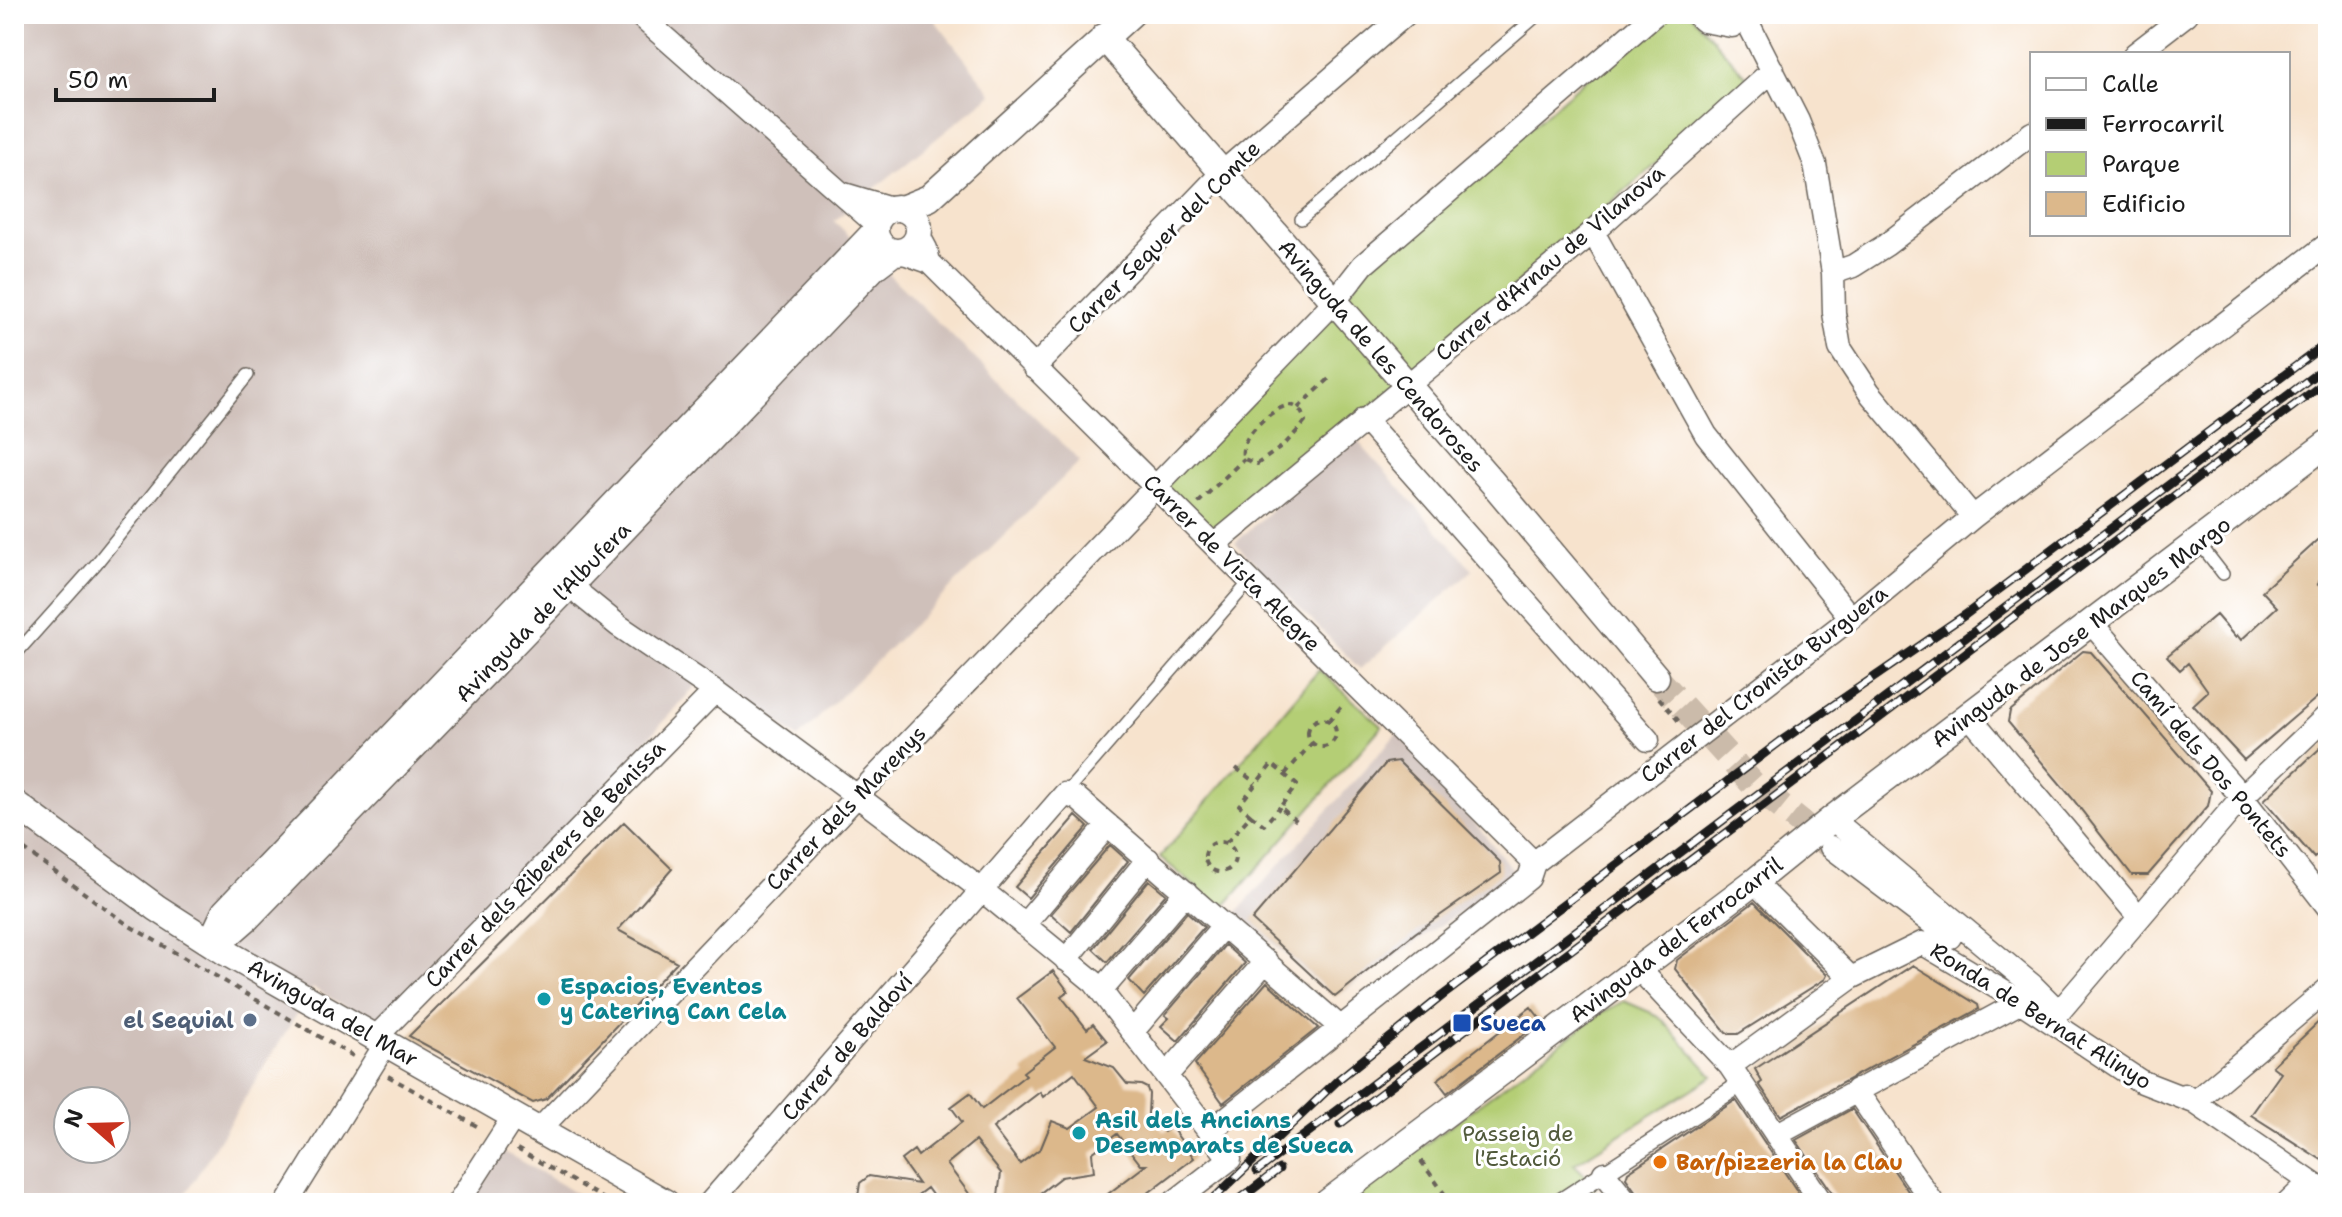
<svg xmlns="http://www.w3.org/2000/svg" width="2342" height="1217" font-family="'Shantell Sans',sans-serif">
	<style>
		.industrial { fill: #cfc0ba; fill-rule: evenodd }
		.green { fill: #b4ce74; stroke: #687548; stroke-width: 2 }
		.building { fill: #dcb88b; fill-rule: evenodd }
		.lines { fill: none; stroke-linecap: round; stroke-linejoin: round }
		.tertiary-tunnel { stroke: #cbbbaa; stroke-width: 26; stroke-dasharray: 26 13; stroke-linecap: butt }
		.service-casing { stroke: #69625a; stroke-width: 14 }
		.pedestrian-casing { stroke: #69625a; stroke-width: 19 }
		.minor-casing { stroke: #69625a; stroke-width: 25 }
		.tertiary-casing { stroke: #69625a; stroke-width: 29 }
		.path { stroke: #69625a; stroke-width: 4; stroke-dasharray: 6 6; stroke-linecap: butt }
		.service { stroke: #fff; stroke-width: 11 }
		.pedestrian { stroke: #fff; stroke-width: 16 }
		.minor { stroke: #fff; stroke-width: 22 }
		.tertiary { stroke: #fff; stroke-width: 26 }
		.rail-casing { stroke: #1c1c1c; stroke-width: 9 }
		.rail { stroke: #fff; stroke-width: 6; stroke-dasharray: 18; stroke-linecap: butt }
		.culture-dot { fill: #0f9aa8; stroke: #fff; stroke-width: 3 }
		.service-dot { fill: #5c6f8a; stroke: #fff; stroke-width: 3 }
		.transit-dot { fill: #1a4fb4; stroke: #fff; stroke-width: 3 }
		.food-dot { fill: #e8710a; stroke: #fff; stroke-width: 3 }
		.labels { text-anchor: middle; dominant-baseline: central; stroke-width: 6; stroke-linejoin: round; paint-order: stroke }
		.street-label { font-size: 22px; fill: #1c1c1c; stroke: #fff }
		.culture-label { font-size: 22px; font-weight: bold; fill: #0d838f; stroke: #fff; text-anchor: start }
		.service-label { font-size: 22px; font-weight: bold; fill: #4e5e75; stroke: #fff; text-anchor: end }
		.transit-label { font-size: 22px; font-weight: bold; fill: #164399; stroke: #fff; text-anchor: start }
		.park-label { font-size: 22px; fill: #515a3b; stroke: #fff }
		.food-label { font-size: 22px; font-weight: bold; fill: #c56008; stroke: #fff; text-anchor: start }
	</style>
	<rect width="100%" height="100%" fill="#fff"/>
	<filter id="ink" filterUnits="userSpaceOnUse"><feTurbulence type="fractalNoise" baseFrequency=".0125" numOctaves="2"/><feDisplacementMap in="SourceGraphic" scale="16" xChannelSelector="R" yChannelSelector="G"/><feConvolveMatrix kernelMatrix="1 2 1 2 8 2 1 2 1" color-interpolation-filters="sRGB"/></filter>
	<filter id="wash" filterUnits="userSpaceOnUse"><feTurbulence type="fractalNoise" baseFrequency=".006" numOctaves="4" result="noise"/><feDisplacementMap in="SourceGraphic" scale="32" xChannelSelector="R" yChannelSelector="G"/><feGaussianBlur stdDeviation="1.8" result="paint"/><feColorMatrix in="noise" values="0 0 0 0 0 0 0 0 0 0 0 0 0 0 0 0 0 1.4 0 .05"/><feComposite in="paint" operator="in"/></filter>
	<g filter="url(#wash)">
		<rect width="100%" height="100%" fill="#f7e3cd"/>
		<path class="industrial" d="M14,14H930L992,94L834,221L1080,461L798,738L711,669L572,822L374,1023L313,988L180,1203H14ZM68,1101H116V1149H68Z
			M1353,436L1473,570L1360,669L1235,543Z
			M1400,730L1516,874L1335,997L1237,912Z
			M503,1151L593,1203H471Z"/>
		<path class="green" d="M1662,14H1691L1751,82L1407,378L1342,302L1367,268Z
			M1332,310L1398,385L1214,537L1163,487Z
			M1319,670L1382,726L1222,909L1160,857Z
			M1624,1001L1659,1016L1713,1076L1574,1164L1597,1187L1578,1203H1347L1601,1013Z"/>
		<g id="blocks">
			<path class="building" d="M2328,531V571L2317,584L2328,592V688L2244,760L2193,705L2208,691L2188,663L2180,670L2167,656L2216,615L2235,637L2237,635L2241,640L2277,607L2262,591Z
				M2083,651L2091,652L2211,791L2208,806L2148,875H2132L2072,798L2008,722L2010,711Z
				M2328,741V846L2314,858L2264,800Z
				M1398,761L1500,862L1501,873L1415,933L1335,997L1252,920L1386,763Z
				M1076,816L1088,827L1028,898L1015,887Z
				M624,822L672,869L618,930L677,962L546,1099L533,1103L409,1036Z
				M1110,845L1128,861L1071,932L1051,914Z
				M1149,880L1166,894L1107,962L1093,949Z
				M1754,902L1827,975L1825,979L1738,1034H1730L1726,1032L1675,969L1677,960Z
				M1187,912L1204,927L1144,996L1129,980Z
				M1225,945L1245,963L1178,1041L1161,1026L1169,1018L1165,1015Z
				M1913,965L1978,1005L1979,1009L1781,1116L1759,1084L1762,1082L1755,1069Z
				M1053,971L1068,991L1061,996L1087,1029L1093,1024L1107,1041L1085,1057L1114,1068L1127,1084L1141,1085L1147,1088L1149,1094L1148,1114L1164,1132L1171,1127L1194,1158L1135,1203H1096L1146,1165H1141L1117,1134L1092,1153L1094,1172L1061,1177L1039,1194L1046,1203H997L1001,1173L975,1141L947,1164L976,1203H938L927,1188L907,1203H857L860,1183L869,1176L918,1184L901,1160L914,1150L918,1156L962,1122L951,1107L970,1093L982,1109L1026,1075L1023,1072L1055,1047L1017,998ZM1074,1073L1099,1107L1070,1128L1052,1121L1041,1148L1020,1164L993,1128L1040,1092L1043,1097Z
				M1267,982L1318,1028L1223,1103L1195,1064Z
				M1531,1007L1542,1021L1447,1093L1437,1080Z
				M2328,1013V1164L2251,1115L2281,1073L2272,1066Z
				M1736,1100L1805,1203H1644L1626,1178L1628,1172Z
				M1852,1109L1916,1203H1836L1834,1195L1796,1140Z"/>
		</g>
	</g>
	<g filter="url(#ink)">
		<use href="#blocks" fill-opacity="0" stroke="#69625a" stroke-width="2"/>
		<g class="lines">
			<path class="tertiary-tunnel" d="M1656,677L1753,784L1831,847"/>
			<defs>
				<path id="service" d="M1301,219L1539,14
					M2199,543L2223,574
					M14,656L96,564L248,375
					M1065,794L1250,581"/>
				<path id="pedestrian" d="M1558,1203L1741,1084"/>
				<path id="minor" d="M638,14L876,224
					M1745,17L1798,121L1815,164L1833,273L1834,313L1840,348L1869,392L1973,517
					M2135,54L2187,14
					M844,194L891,208
					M1593,232L1706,435L1851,618
					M919,236L926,249L929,262
					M901,252L929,262L1534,863
					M1833,273L1853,266L1886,245L2032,133
					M1034,368L1222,173L1406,14
					M1364,419L1648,740
					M1214,545L1593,232L1773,70
					M564,571L582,596L619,626L715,691L857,796L983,891L1094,982L1230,1159L1173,1203
					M2092,624L2242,797L2328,907
					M1970,717L2139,917
					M1832,819L2032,985L2059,1012L2242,797L2328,715
					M1831,847L1950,937
					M1754,882L1851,978
					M1024,925L1108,825
					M1066,960L1148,859
					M1639,969L1730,1066L1822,1203
					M1101,991L1186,892
					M1133,1031L1224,925
					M376,1037L715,691
					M1730,1066L1851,978L1922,943L2021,1002L2140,1081L2194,1102L2328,989
					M1167,1075L1266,961
					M1856,1090L1933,1203
					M2184,1095L2328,1194
					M539,1130L857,796L1334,302L1363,265L1655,14
					M1209,1132L1529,878L1534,863L1851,618L1973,517L2328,244
					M1776,1135L2021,1002
					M1604,1173L1628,1203
					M287,1203L386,1043
					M458,1203L514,1116
					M710,1203L1065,794L1078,799L1340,1027
					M2288,1203L2309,1183"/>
				<path id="tertiary" d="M1699,14L1704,19L1732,24L1748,14
					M1104,37L1492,482L1656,677
					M904,208L929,198L1131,14
					M875 230a22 22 0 1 1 44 0a22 22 0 1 1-44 0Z
					M14,803L157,908L227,953L666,1203
					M216,945V931L225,912L875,232
					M216,945L248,917L573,582L874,267L894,252
					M1327,1203L1754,882L1832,819L2328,443"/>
			</defs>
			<use href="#service" class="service-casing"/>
			<use href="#pedestrian" class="pedestrian-casing"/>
			<use href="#minor" class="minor-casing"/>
			<use href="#tertiary" class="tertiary-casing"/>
			<path class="path" d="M1289,405C1299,406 1303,413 1305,422L1300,428L1283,446L1257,464L1244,459C1235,440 1272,408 1289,405Z
				M1298,408L1331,377
				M1198,503L1244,459
				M1659,698L1682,725
				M1308 733a14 14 0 1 1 28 0a14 14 0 1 1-28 0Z
				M1329,721L1344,703
				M1236,768L1256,783
				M1285,774L1312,743
				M1251,815L1239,805L1272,764L1297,785L1280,807L1298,822
				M1205 857a15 15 0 1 1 30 0a15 15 0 1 1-30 0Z
				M14,842L128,925L353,1056
				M1227,842L1251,815L1264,825L1280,807
				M388,1076L482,1129
				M517,1149L611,1203
				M1421,1161L1451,1203"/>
			<use href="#service" class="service"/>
			<use href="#pedestrian" class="pedestrian"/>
			<use href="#minor" class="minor"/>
			<use href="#tertiary" class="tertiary"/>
			<defs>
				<path id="rail" d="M1340,1124L2328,380
					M1257,1171L2328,365
					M1209,1203L1339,1079L1442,996L1781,741L1965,615L2328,342
					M1235,1203L1279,1169"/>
			</defs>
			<use href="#rail" class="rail-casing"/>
			<use href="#rail" class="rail"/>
		</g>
	</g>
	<g class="culture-dot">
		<circle cx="544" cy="999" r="8"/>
		<circle cx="1079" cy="1133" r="8"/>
	</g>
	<circle class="service-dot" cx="250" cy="1020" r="8"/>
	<rect class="transit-dot" x="1452" y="1013" width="20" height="20" rx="4"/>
	<circle class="food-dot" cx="1660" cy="1162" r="8"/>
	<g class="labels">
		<g class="street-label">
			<text transform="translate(1164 237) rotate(-45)">Carrer Sequer del Comte</text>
			<text transform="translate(1550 263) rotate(-40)">Carrer d'Arnau de Vilanova</text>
			<text transform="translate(1381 356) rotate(49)">Avinguda de les Cendoroses</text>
			<text transform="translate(1232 563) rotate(45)">Carrer de Vista Alegre</text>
			<text transform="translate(543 612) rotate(-46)">Avinguda de l'Albufera</text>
			<text transform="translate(2081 632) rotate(-37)">Avinguda de Jose Marques Margo</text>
			<text transform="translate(1764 684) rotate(-38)">Carrer del Cronista Burguera</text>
			<text transform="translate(2211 764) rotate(50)">Camí dels Dos Pontets</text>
			<text transform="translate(846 808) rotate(-46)">Carrer dels Marenys</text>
			<text transform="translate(545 864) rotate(-46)">Carrer dels Riberers de Benissa</text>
			<text transform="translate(1676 940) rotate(-37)">Avinguda del Ferrocarril</text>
			<text transform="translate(333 1013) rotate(30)">Avinguda del Mar</text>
			<text transform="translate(2041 1016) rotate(32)">Ronda de Bernat Alinyo</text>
			<text transform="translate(847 1047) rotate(-49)">Carrer de Baldoví</text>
		</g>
		<g class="culture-label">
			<text x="560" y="986">Espacios, Eventos<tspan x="560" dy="25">y Catering Can Cela</tspan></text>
			<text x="1095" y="1120">Asil dels Ancians<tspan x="1095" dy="25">Desemparats de Sueca</tspan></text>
		</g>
		<g class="service-label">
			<text x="234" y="1020">el Sequial</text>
		</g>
		<g class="transit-label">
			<text x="1480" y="1023">Sueca</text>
		</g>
		<g class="park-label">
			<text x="1518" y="1133">Passeig de<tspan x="1518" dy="25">l'Estació</tspan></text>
		</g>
		<g class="food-label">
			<text x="1676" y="1162">Bar/pizzeria la Clau</text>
		</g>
	</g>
	<rect width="2342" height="1217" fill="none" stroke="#fff" stroke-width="48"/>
	<rect x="2030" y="52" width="260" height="184" fill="#ffffff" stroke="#a4a4a4" stroke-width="2"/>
	<rect x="2046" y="78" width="40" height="12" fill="#ffffff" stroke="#a4a4a4" stroke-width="2"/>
	<text x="2102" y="92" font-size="24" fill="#1c1c1c">Calle</text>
	<rect x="2046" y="118" width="40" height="12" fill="#1c1c1c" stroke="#a4a4a4" stroke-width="2"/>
	<text x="2102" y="132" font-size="24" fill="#1c1c1c">Ferrocarril</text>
	<rect x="2046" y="152" width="40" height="24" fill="#b4ce74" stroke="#a4a4a4" stroke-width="2"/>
	<text x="2102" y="172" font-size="24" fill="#1c1c1c">Parque</text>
	<rect x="2046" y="192" width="40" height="24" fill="#dcb88b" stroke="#a4a4a4" stroke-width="2"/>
	<text x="2102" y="212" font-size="24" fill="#1c1c1c">Edificio</text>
	<g transform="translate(92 1125) rotate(290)"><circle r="38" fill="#ffffff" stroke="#a4a4a4" stroke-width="2"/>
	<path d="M0-6L14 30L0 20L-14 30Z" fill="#c8321e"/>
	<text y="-12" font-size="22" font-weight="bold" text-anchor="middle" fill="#1c1c1c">N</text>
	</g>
	<path d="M56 88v12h158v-12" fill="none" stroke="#1c1c1c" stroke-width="4"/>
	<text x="68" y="88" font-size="24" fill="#1c1c1c" stroke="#ffffff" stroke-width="6" paint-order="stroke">50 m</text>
</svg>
